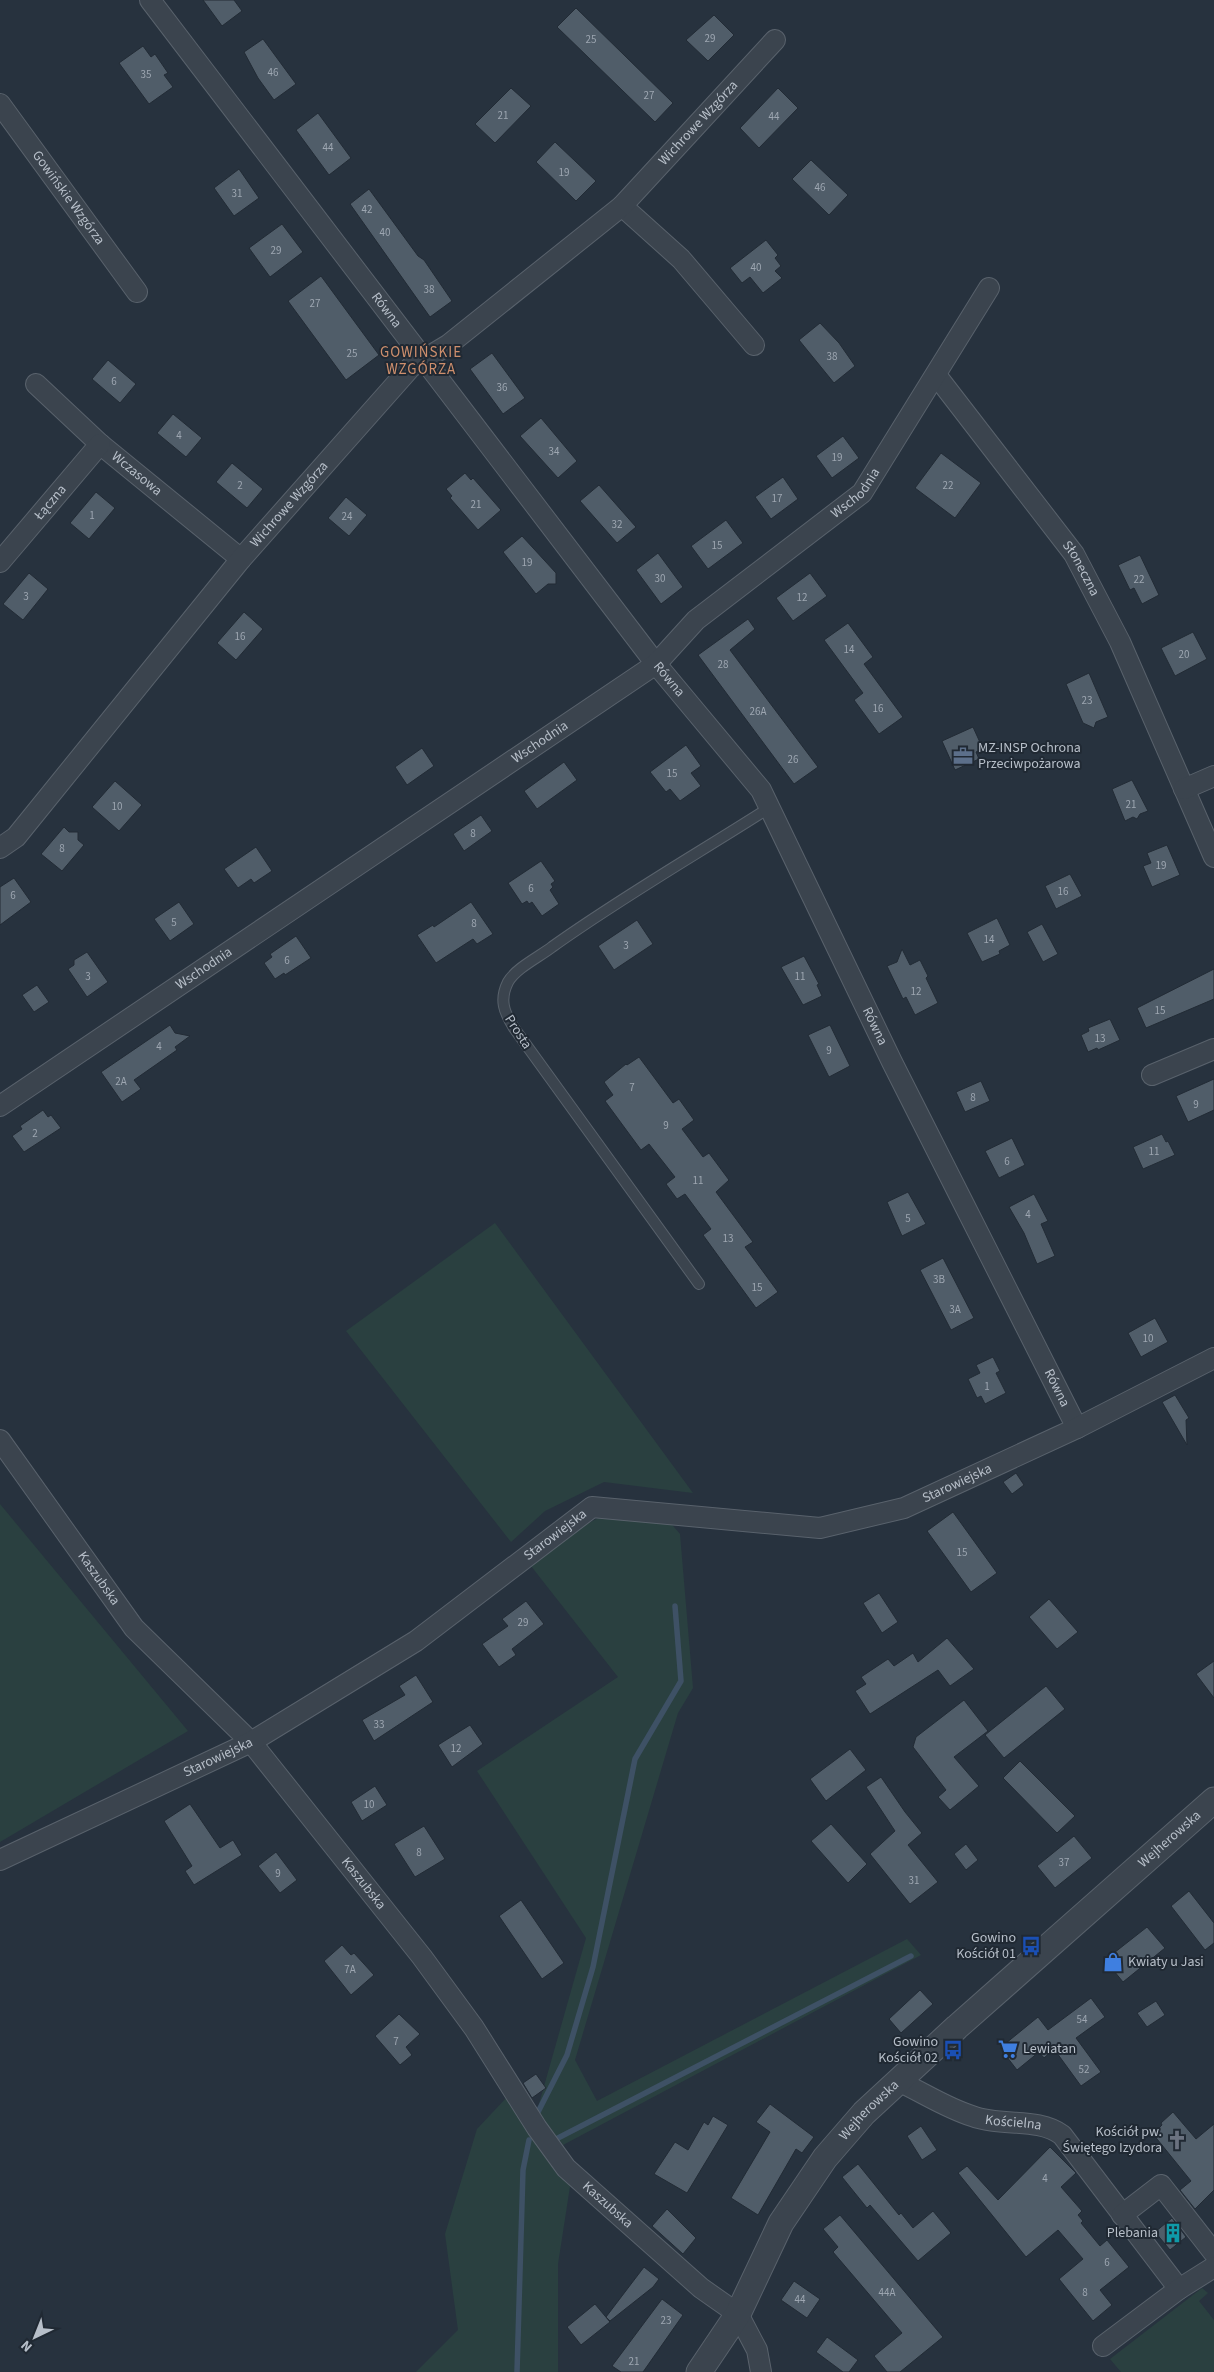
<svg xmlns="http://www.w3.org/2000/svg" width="1214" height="2372" font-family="'Source Sans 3',sans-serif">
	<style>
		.green { fill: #2a4040 }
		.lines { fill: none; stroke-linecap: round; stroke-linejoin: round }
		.stream { stroke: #3e5165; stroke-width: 5.5 }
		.building { fill: #505d69; stroke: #222b35 }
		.service-casing { stroke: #59626c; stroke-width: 12 }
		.minor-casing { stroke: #59626c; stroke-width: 22 }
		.tertiary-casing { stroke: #59626c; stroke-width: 27 }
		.service { stroke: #3b444e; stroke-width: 10 }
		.minor { stroke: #3b444e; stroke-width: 20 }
		.tertiary { stroke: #3b444e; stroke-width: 25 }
		.labels { text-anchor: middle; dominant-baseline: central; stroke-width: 4; stroke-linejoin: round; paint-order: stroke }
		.number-label { font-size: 11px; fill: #9da6b1 }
		.street-label { font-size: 14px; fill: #b7bfc9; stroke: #202933 }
		.poi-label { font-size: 14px; fill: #b7bfc9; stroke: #202933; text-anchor: end }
		.neighbourhood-label { font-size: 15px; letter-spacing: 1px; fill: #ce8f6d; stroke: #202933 }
	</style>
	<rect width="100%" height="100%" fill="#27323e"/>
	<path class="green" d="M495,1223L693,1493L604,1482L545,1511L511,1542L346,1331Z
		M0,1504L188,1731L0,1842Z
		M604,1515L668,1520L680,1534L693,1688L678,1713L575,2060L597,2101L907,1939L921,1955L563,2145L537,2111L586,1938L477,1771L618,1677L531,1566L566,1535Z
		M508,2096L571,2180L558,2264V2372H416L458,2330L445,2234L477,2129Z
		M1202,2288L1208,2293L1199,2301L1214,2320V2372H1121L1110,2359Z"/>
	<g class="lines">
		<path class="stream" d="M538,2112L567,2055L593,1967L635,1759L681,1681L675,1606
			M558,2138L911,1956
			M517,2372L523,2170L529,2140"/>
	</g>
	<path class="building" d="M203,0H234L242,11L222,26Z
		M576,8L673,103L655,122L557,27Z
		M714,15L734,35L708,61L686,40Z
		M263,39L296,84L274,100L258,78L244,52Z
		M143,46L151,57L155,54L168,73L164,75L173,87L149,104L119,63Z
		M511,88L531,106L495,143L475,124Z
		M778,88L798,108L759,148L740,128Z
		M318,113L351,158L329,175L296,130Z
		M555,142L596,181L576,201L536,162Z
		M811,160L848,195L829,215L792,179Z
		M239,169L259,198L234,216L214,188Z
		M369,189L418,256L424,260L452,301L430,317L350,204Z
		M282,224L303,252L270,277L249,248Z
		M766,240L778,255L775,258L781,266L775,271L782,278L763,293L750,277L742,283L730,268Z
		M321,276L379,355L346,380L288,301Z
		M820,323L839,343L855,366L834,383L799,340Z
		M492,353L525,398L503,414L470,369Z
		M108,360L136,384L120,403L92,379Z
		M173,414L202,438L186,457L157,433Z
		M541,418L577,461L558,478L520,436Z
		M843,436L859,458L832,478L816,456Z
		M941,453L981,483L955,518L915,488Z
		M232,463L263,489L247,508L216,482Z
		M465,473L471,480L473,478L501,510L478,530L450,498L452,496L446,489Z
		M783,477L798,499L771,519L755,497Z
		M599,485L636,527L617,543L580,501Z
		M96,492L115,508L89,539L70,523Z
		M346,497L367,515L349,536L328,518Z
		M726,520L743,543L708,569L691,546Z
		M522,536L556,573V584H548L536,594L503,552Z
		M658,553L683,587L661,604L636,570Z
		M1140,555L1159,595L1142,604L1134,588L1130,590L1118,565Z
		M29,573L48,589L23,620L3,604Z
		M810,573L827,596L793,621L776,598Z
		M244,612L263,629L236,660L217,643Z
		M748,619L755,629L730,650L818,767L794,784L698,655Z
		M848,623L873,657L864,664L903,717L879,734L854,700L863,693L824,640Z
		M1193,632L1207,659L1175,676L1161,648Z
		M1089,673L1108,717L1096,722L1094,728L1083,723L1066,684Z
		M973,727L983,749L976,752L979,759L955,770L942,741Z
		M686,745L701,766L691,773L701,786L680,801L670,789L666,792L650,772Z
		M422,748L434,766L407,785L395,767Z
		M564,762L577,780L537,809L524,791Z
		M1132,780L1148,811L1140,814L1137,819L1133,817L1125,821L1112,789Z
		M115,781L142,805L119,831L92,807Z
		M481,815L492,831L464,851L453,834Z
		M64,827L69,832H78V840L84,845L62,871L41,854Z
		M1167,845L1180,875L1152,887L1143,866L1151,863L1147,853Z
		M256,847L272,871L254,883L251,879L238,888L224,869Z
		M541,861L555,881L551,884L553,887L550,890L559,904L542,916L532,902L529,904L527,901L522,904L508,883Z
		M1070,874L1082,896L1056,909L1045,886Z
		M14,878L31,902L0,925V887Z
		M179,902L194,924L170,941L154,919Z
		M471,902L493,934L477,944L473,939L436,963L417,935L433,925L434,927Z
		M997,918L1010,945L999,951L1000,954L982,962L967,933Z
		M637,920L653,944L614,970L598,946Z
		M1042,924L1058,954L1043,962L1027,932Z
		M296,936L311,958L285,975L284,973L275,979L264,963L272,957L270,954Z
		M902,949L910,965L920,960L928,976L926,978L938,1003L915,1015L906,997L903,999L887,966L897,962Z
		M87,952L108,982L87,997L68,969L74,965V960Z
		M804,956L819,984L817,985L822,996L803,1005L781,967Z
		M1214,969V999L1146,1028L1137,1008Z
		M37,985L49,1002L34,1012L22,995Z
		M1110,1019L1120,1040L1098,1050L1097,1048L1088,1052L1081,1035L1089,1031L1088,1028Z
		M170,1025L175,1033L190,1036L175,1047L177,1050L134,1080L141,1089L122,1102L101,1072Z
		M830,1025L850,1066L829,1077L808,1035Z
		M639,1057L673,1103L679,1099L694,1120L682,1129L703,1157L709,1153L729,1180L716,1192L753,1242L745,1247L778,1292L756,1308L703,1235L711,1229L685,1194L677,1199L666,1184L675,1177L649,1144L641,1150L605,1101L613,1095L604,1082L626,1064L627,1065Z
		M1214,1079V1110L1188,1122L1176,1096Z
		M981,1081L990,1101L965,1112L956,1092Z
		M43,1110L48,1117L51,1115L61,1128L24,1152L12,1136L22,1129L20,1126Z
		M1162,1134L1166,1142L1168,1141L1175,1155L1143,1169L1133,1147Z
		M1012,1138L1025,1165L999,1178L985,1151Z
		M908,1192L926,1224L902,1236L887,1202Z
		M1034,1194L1048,1221L1041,1224L1055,1256L1037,1264L1024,1233L1009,1207Z
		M943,1258L974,1318L951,1330L920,1270Z
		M1155,1318L1168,1342L1141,1357L1128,1333Z
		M993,1357L1000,1371L996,1373L1006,1393L985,1404L981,1396L977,1398L968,1379L980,1373L976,1365Z
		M1175,1395L1189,1418L1186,1420L1187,1445L1162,1402Z
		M1016,1473L1024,1485L1012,1494L1003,1482Z
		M953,1512L997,1573L971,1592L927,1531Z
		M879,1593L898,1622L882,1633L863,1603Z
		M1049,1599L1078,1632L1057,1649L1029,1617Z
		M526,1601L544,1624L512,1649L516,1655L499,1667L482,1644L508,1626L502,1619Z
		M947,1638L974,1669L950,1686L938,1670L870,1714L855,1691L866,1684L861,1677L888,1659L894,1666L913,1653L918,1662Z
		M1214,1661V1698L1196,1674Z
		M416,1675L433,1702L374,1741L362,1720L405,1695L399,1686Z
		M1046,1686L1065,1709L1004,1758L985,1735Z
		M964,1700L988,1731L954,1757L979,1786L950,1810L938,1797L946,1790L913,1747L916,1737Z
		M470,1725L483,1744L452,1767L438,1745Z
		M850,1749L866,1770L826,1801L810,1779Z
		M1020,1761L1075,1816L1057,1833L1003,1778Z
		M881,1777L905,1812L922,1833L908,1845L938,1882L910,1904L870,1854L895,1831L866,1787Z
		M375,1786L387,1805L362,1821L351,1802Z
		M190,1804L220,1848L233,1840L242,1855L194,1885L185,1871L192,1866L164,1821Z
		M831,1824L867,1864L848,1883L811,1841Z
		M424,1826L445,1859L415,1877L394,1844Z
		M1074,1836L1092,1858L1055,1888L1037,1866Z
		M966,1844L978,1860L966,1870L954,1854Z
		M276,1852L297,1880L280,1893L258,1866Z
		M1189,1891L1214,1923V1943L1205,1950L1171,1906Z
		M521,1900L564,1963L542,1979L499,1916Z
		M1147,1927L1165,1948L1123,1982L1105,1960Z
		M342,1945L351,1955L354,1953L374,1975L351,1995L324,1961Z
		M920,1990L933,2004L901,2033L889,2019Z
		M1091,1998L1105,2017L1076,2038L1101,2072L1081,2086L1054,2049L1044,2058L1039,2052L1017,2070L1000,2048L1038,2017L1048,2030Z
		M1156,2001L1165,2015L1147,2027L1137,2013Z
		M399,2014L420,2034L406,2047L412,2055L400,2065L375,2036Z
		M536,2074L546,2088L532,2098L523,2083Z
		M770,2104L814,2137L802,2153L796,2149L758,2215L731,2198L770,2132L756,2122Z
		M1173,2112L1196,2139L1214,2124V2190L1195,2209L1180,2190L1191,2181L1153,2134L1162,2125L1161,2123Z
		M713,2116L728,2125L687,2193L654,2174L675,2142L688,2150L704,2122L708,2125Z
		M921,2126L937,2150L922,2160L907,2136Z
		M1050,2147L1076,2173L1061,2187L1082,2211L1078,2215L1083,2221L1081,2223L1100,2246L1107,2240L1129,2267L1100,2290L1112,2305L1093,2321L1059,2279L1083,2259L1058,2230L1026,2257L958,2173L967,2166L998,2200Z
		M858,2164L899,2215L901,2213L913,2228L933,2211L951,2233L918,2261L870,2205L867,2208L842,2177Z
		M667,2209L696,2238L683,2254L652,2226Z
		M840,2215L943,2337L900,2372H887L874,2356L902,2333L833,2252L838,2247L823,2229Z
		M1172,2218L1186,2237L1170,2250L1155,2232Z
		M644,2267L659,2279L653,2287L610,2321L606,2317Z
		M794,2281L820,2299L807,2318L781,2300Z
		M662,2299L683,2315L643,2372H621L612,2366Z
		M595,2304L610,2322L581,2345L567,2327Z
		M827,2337L858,2360L849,2372H843L816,2352Z"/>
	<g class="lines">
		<defs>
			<path id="service" d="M699,1284L514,1028C504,1012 499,1000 508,982C516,968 539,957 552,947C622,897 697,854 769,808"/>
			<g id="minor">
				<path id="s1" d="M150,0L656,664L761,790L892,1062L1077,1428"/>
				<path id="s2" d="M0,104L137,292"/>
				<path d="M622,206L681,259L754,345"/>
				<path id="s3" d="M936,375L1074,554L1120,642L1214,857"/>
				<path id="s4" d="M36,384L100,444L241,559"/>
				<path id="s5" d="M0,562L100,444"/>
				<path d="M1184,789L1214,776"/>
				<path id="s6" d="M0,848L16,837L241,559L411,367L448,345L622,206L775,40"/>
				<path d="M1152,1075L1214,1049"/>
				<path id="s7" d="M0,1106L656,664L696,620L862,493L989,288"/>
				<path id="s8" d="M0,1440L134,1628L251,1742L422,1957L474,2028L537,2128L566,2168L701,2288L738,2314L757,2350L761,2372"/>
				<path id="s9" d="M0,1860L251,1742L416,1641L592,1507L820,1528L904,1508L1077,1428L1214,1358"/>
				<path id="s10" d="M898,2081C922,2092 946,2108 972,2116C1001,2127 1038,2117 1062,2135L1179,2289"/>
				<path d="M1122,2215L1161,2185L1214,2253"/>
				<path d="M1103,2346L1179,2289L1214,2267"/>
			</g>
			<g id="tertiary">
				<path id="s11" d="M699,2372L738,2314L781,2223L825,2158L864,2113L957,2027L1214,1800"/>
			</g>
		</defs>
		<use href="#service" class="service-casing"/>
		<use href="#minor" class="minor-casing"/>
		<use href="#tertiary" class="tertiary-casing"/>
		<use href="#service" class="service"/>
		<use href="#minor" class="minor"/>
		<use href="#tertiary" class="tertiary"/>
	</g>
	<defs>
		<symbol id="office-bare" viewBox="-9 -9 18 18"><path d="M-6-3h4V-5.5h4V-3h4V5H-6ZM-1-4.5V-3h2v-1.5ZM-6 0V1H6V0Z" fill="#5c6f8a" stroke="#202933" stroke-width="2.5" paint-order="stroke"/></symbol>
		<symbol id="bus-bare" viewBox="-9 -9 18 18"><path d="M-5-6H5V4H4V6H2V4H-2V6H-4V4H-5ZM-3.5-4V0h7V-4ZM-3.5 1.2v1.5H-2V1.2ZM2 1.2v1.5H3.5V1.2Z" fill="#1a4fb4" stroke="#202933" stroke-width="2.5" paint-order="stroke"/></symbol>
		<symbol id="shop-bare" viewBox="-9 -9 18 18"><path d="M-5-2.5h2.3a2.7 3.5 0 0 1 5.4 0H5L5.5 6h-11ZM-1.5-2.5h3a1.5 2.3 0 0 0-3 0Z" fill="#3f7fe0" stroke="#202933" stroke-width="2.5" paint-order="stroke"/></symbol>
		<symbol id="supermarket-bare" viewBox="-9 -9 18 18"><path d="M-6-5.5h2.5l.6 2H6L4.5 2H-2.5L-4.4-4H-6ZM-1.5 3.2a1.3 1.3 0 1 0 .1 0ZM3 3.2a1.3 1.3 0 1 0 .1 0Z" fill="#3f7fe0" stroke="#202933" stroke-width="2.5" paint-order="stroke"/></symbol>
		<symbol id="church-bare" viewBox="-9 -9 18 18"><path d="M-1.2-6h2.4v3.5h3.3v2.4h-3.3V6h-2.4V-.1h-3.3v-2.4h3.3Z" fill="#6b7280" stroke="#202933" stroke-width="2.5" paint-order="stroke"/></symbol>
		<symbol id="building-bare" viewBox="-9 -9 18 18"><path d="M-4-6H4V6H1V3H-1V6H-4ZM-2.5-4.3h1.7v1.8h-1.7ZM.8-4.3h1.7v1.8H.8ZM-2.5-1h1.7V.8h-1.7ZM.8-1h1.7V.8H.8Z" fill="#0f9aa8" stroke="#202933" stroke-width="2.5" paint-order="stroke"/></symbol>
	</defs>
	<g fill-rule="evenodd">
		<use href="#office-bare" x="949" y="742" width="28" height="28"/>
		<use href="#bus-bare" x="1017" y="1932" width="28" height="28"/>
		<use href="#shop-bare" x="1099" y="1948" width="28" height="28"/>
		<use href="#supermarket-bare" x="994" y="2035" width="28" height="28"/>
		<use href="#bus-bare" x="939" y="2036" width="28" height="28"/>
		<use href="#church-bare" x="1163" y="2126" width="28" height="28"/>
		<use href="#building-bare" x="1159" y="2219" width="28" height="28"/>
	</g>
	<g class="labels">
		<g class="number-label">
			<text x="710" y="38">29</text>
			<text x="591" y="39">25</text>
			<text x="273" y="72">46</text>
			<text x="146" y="74">35</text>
			<text x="649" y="95">27</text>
			<text x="503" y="115">21</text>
			<text x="774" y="116">44</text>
			<text x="328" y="147">44</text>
			<text x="564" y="172">19</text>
			<text x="820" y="187">46</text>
			<text x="237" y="193">31</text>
			<text x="367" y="209">42</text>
			<text x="385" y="232">40</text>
			<text x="276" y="250">29</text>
			<text x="756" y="267">40</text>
			<text x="429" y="289">38</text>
			<text x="315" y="303">27</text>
			<text x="352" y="353">25</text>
			<text x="832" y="356">38</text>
			<text x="114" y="381">6</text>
			<text x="502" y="387">36</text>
			<text x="179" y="435">4</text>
			<text x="554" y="451">34</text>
			<text x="837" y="457">19</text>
			<text x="240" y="485">2</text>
			<text x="948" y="485">22</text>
			<text x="777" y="498">17</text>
			<text x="476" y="504">21</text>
			<text x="92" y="515">1</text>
			<text x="347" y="516">24</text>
			<text x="617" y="524">32</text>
			<text x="717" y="545">15</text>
			<text x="527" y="562">19</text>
			<text x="660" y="578">30</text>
			<text x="1139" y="579">22</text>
			<text x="26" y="596">3</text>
			<text x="802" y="597">12</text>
			<text x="240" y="636">16</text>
			<text x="849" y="649">14</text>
			<text x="1184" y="654">20</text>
			<text x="723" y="664">28</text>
			<text x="1087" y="700">23</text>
			<text x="878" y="708">16</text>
			<text x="758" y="711">26A</text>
			<text x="793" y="759">26</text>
			<text x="672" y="773">15</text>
			<text x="1131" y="804">21</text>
			<text x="117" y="806">10</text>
			<text x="473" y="833">8</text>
			<text x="62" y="848">8</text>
			<text x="1161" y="865">19</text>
			<text x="531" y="888">6</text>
			<text x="1063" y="891">16</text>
			<text x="13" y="895">6</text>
			<text x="174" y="922">5</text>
			<text x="474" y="923">8</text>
			<text x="989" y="939">14</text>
			<text x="626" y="945">3</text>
			<text x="287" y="960">6</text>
			<text x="88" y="976">3</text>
			<text x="800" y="976">11</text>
			<text x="916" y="991">12</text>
			<text x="1160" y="1010">15</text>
			<text x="1100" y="1038">13</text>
			<text x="159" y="1046">4</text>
			<text x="829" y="1050">9</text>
			<text x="121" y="1081">2A</text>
			<text x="632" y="1087">7</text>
			<text x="973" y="1097">8</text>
			<text x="1196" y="1104">9</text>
			<text x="666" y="1125">9</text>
			<text x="35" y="1133">2</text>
			<text x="1154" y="1151">11</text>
			<text x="1007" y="1161">6</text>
			<text x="698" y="1180">11</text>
			<text x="1028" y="1214">4</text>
			<text x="908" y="1218">5</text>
			<text x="728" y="1238">13</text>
			<text x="939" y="1279">3B</text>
			<text x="757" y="1287">15</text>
			<text x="955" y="1309">3A</text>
			<text x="1148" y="1338">10</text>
			<text x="987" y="1386">1</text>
			<text x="962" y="1552">15</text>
			<text x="523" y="1622">29</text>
			<text x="379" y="1724">33</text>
			<text x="456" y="1748">12</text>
			<text x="369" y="1804">10</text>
			<text x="419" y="1852">8</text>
			<text x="1064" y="1862">37</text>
			<text x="278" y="1873">9</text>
			<text x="914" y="1880">31</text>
			<text x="350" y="1969">7A</text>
			<text x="1082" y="2019">54</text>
			<text x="396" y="2041">7</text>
			<text x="1084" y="2069">52</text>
			<text x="1045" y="2178">4</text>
			<text x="1107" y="2262">6</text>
			<text x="887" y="2292">44A</text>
			<text x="1085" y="2292">8</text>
			<text x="800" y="2299">44</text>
			<text x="666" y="2320">23</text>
			<text x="634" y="2361">21</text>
		</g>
		<g class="street-label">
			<text stroke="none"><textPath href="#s6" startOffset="1012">Wichrowe Wzgórza</textPath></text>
			<text stroke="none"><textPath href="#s2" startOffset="116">Gowińskie Wzgórza</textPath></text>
			<text stroke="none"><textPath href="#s1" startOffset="390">Równa</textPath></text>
			<text stroke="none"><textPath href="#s4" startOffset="135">Wczasowa</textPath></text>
			<text stroke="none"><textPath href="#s7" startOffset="1055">Wschodnia</textPath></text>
			<text stroke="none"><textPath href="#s5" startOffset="78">Łączna</textPath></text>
			<text stroke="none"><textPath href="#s6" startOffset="450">Wichrowe Wzgórza</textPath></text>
			<text stroke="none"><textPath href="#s3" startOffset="242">Słoneczna</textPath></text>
			<text stroke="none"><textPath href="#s1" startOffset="855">Równa</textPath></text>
			<text stroke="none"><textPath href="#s7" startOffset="651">Wschodnia</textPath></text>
			<text stroke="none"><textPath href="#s7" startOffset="246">Wschodnia</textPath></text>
			<text stroke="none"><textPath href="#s1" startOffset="1261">Równa</textPath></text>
			<text transform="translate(518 1032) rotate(57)">Prosta</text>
			<text stroke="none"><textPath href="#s1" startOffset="1666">Równa</textPath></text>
			<text stroke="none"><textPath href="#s9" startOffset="1066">Starowiejska</textPath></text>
			<text stroke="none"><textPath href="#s9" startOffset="646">Starowiejska</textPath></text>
			<text stroke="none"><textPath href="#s8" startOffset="170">Kaszubska</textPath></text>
			<text stroke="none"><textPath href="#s9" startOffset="241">Starowiejska</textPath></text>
			<text stroke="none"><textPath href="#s11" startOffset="719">Wejherowska</textPath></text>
			<text stroke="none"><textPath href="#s8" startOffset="575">Kaszubska</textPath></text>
			<text stroke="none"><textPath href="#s11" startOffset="314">Wejherowska</textPath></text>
			<text stroke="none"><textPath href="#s10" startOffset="124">Kościelna</textPath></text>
			<text stroke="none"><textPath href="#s8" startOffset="980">Kaszubska</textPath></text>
		</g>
		<g class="poi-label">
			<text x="978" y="748" text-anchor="start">MZ-INSP Ochrona<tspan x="978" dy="16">Przeciwpożarowa</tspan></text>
			<text x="1016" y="1938">Gowino<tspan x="1016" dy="16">Kościół 01</tspan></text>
			<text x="1128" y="1962" text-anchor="start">Kwiaty u Jasi</text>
			<text x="938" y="2042">Gowino<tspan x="938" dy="16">Kościół 02</tspan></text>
			<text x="1023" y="2049" text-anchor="start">Lewiatan</text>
			<text x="1162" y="2132">Kościół pw.<tspan x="1162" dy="16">Świętego Izydora</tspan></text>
			<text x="1158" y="2233">Plebania</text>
		</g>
		<g class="neighbourhood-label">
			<text x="421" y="352">GOWIŃSKIE<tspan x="421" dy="17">WZGÓRZA</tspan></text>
		</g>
	</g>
	<g transform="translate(35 2337) rotate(223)" stroke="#202933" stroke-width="4" paint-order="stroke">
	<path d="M0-4L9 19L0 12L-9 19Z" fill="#b7bfc9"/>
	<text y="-8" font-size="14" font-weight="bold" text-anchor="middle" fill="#b7bfc9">N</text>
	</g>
</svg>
